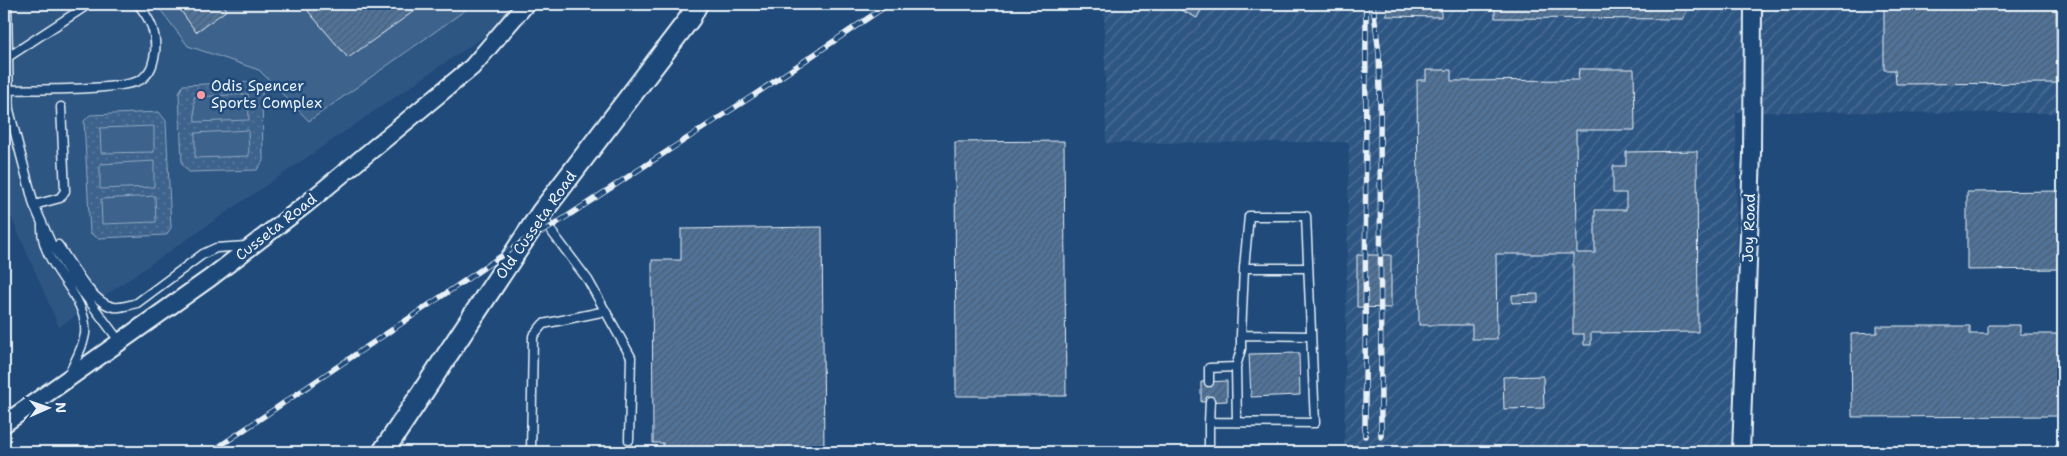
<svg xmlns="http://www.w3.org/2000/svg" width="2067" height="456" font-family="'Shantell Sans',sans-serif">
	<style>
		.built { fill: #2e5683 }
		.industrial { fill: url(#industrial-furrows) }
		.park { fill: url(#park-dots); stroke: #92aac2 }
		.garden { fill: #3c628c; stroke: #92aac2 }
		.building { fill: url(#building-hatch); stroke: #e8f1f8 }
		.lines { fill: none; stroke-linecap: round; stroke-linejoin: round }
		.service-casing { stroke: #e8f1f8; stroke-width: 11 }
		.minor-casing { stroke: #e8f1f8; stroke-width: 20 }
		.tertiary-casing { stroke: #e8f1f8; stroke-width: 24 }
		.service { stroke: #1f4a7a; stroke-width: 8 }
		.minor { stroke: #1f4a7a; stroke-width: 16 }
		.tertiary { stroke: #1f4a7a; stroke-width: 20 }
		.rail-casing { stroke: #e8f1f8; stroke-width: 5.5 }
		.rail { stroke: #1f4a7a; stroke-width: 4; stroke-dasharray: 11; stroke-linecap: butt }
		.poi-dot { fill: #ff9aa2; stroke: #1f4a7a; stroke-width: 2 }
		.labels { text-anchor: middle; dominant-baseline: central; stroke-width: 5; stroke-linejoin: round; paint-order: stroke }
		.poi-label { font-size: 15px; fill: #e8f1f8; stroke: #1f4a7a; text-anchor: start }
		.street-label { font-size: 15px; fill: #e8f1f8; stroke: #1f4a7a }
	</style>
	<defs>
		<pattern id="industrial-furrows" width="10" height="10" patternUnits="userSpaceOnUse" patternTransform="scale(1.25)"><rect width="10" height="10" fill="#2e5683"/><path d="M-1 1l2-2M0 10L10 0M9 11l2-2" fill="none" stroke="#4c6f95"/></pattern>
		<pattern id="park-dots" width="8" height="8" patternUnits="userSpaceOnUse" patternTransform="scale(1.25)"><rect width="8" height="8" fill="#3c628c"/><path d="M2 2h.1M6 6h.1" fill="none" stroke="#58799d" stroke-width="1.8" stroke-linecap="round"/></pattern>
		<pattern id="building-hatch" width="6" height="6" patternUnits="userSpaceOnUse" patternTransform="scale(1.25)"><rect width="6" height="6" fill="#517399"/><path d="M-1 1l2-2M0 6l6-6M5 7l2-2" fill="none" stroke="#4c5e72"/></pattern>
	</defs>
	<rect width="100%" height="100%" fill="#1f4a7a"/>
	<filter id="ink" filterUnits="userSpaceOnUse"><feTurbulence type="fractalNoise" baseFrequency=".02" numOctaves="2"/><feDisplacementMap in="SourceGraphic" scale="10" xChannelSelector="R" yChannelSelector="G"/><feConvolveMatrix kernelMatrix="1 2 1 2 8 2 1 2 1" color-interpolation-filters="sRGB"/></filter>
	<g filter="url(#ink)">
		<path class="built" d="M4,4H531L59,327L7,207L4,186Z"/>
		<path class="industrial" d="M1104,4H2063V113L1736,112L1738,452H1344L1349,142L1106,143Z"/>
		<path class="park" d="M255,82L262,90L263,161L257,170L189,172L182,164L179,93L183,85Z
			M159,112L166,121L171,228L166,235L98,238L90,233L84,121L90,115Z"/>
		<path class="garden" d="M156,4H474L309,121L259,70L188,46Z
			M248,94L249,120L195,122L194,97Z
			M154,126V152L101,153L100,128Z
			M248,130L249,156L195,158V133Z
			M154,161V187L100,189V164Z
			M155,196L156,222L102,224L101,199Z"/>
		<path class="building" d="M176,4H223L227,10L196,32Z
			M318,4H424L348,58L308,11Z
			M1169,4H1204L1197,18Z
			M1387,4H1441V17L1387,16Z
			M1495,4H1690L1683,19L1495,18Z
			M1884,4H2056L2057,83L1896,84L1895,70H1884Z
			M1579,69H1634L1635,130H1576L1577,253H1595V210H1626V193H1613V166H1626V152L1697,151L1698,332L1591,333V345H1584V334H1573V254H1496L1497,339H1472V325H1419L1417,80H1426V70H1451V81L1578,80Z
			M1064,141L1066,396H956L955,142Z
			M2063,191V269L1967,270V192Z
			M822,227L824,452H663V443H653L652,260H681V229Z
			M1357,255H1391V308L1357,307Z
			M1538,294V302L1512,303V295Z
			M1988,325H2020V334H2063V416L1852,417L1851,334L1877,333V326H1970V334H1988Z
			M1299,353L1300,395L1251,397L1249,354Z
			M1543,376L1544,408L1504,409L1503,377Z
			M1227,381V401L1201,402V382Z"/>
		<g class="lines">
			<defs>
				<path id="service" d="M7,4L9,110L34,205L51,243L72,278L120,342
					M8,57L89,4
					M9,90C34,89 124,91 142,79C151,72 153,64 155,53C157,33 150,19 138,4
					M34,205L60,198L65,191L61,107
					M543,214L549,228L588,280L631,357L629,440
					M42,225C40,268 89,293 85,334C83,348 75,361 69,374
					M58,245C70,262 92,304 114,307C122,308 129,305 137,303L203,254L216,248L246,246
					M1244,268H1308
					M1236,367L1241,349V335
					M1209,382V368L1236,367L1237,422
					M1209,422L1210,401
					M531,452L533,336L543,324L606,311
					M1209,452V422L1315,423L1306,216H1249L1244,268L1241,335L1310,336"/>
				<path id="minor" d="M4,424L210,278L305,205L472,67L526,4
					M1741,452L1752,154L1753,4"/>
				<path id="tertiary" d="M383,452L542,212L690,18L697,4"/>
			</defs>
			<use href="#service" class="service-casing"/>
			<use href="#minor" class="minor-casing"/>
			<use href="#tertiary" class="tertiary-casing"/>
			<use href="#service" class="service"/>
			<use href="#minor" class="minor"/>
			<use href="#tertiary" class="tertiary"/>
			<defs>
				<path id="rail" d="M1373,4L1379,54L1380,93L1381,437
					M1365,436L1366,4
					M211,452L522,242L549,228L754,95L889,4"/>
			</defs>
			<use href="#rail" class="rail-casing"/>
			<use href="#rail" class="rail"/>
		</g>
	</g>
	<circle class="poi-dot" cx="201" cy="95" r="5"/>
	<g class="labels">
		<g class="poi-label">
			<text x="211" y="86">Odis Spencer<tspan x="211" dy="17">Sports Complex</tspan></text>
		</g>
		<g class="street-label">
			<text transform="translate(536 225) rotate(-55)">Old Cusseta Road</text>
			<text transform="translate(276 227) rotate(-38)">Cusseta Road</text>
			<text transform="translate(1749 228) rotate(-88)">Joy Road</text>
		</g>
	</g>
	<rect width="2067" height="456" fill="none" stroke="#1f4a7a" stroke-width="20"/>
	<rect x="10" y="10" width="2047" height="436" fill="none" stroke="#e8f1f8" stroke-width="2" filter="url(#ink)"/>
	<g transform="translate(48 408) rotate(88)" stroke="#1f4a7a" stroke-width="4" paint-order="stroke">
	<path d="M0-4L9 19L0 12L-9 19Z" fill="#e8f1f8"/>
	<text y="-8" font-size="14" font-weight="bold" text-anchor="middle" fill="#e8f1f8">N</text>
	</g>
</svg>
